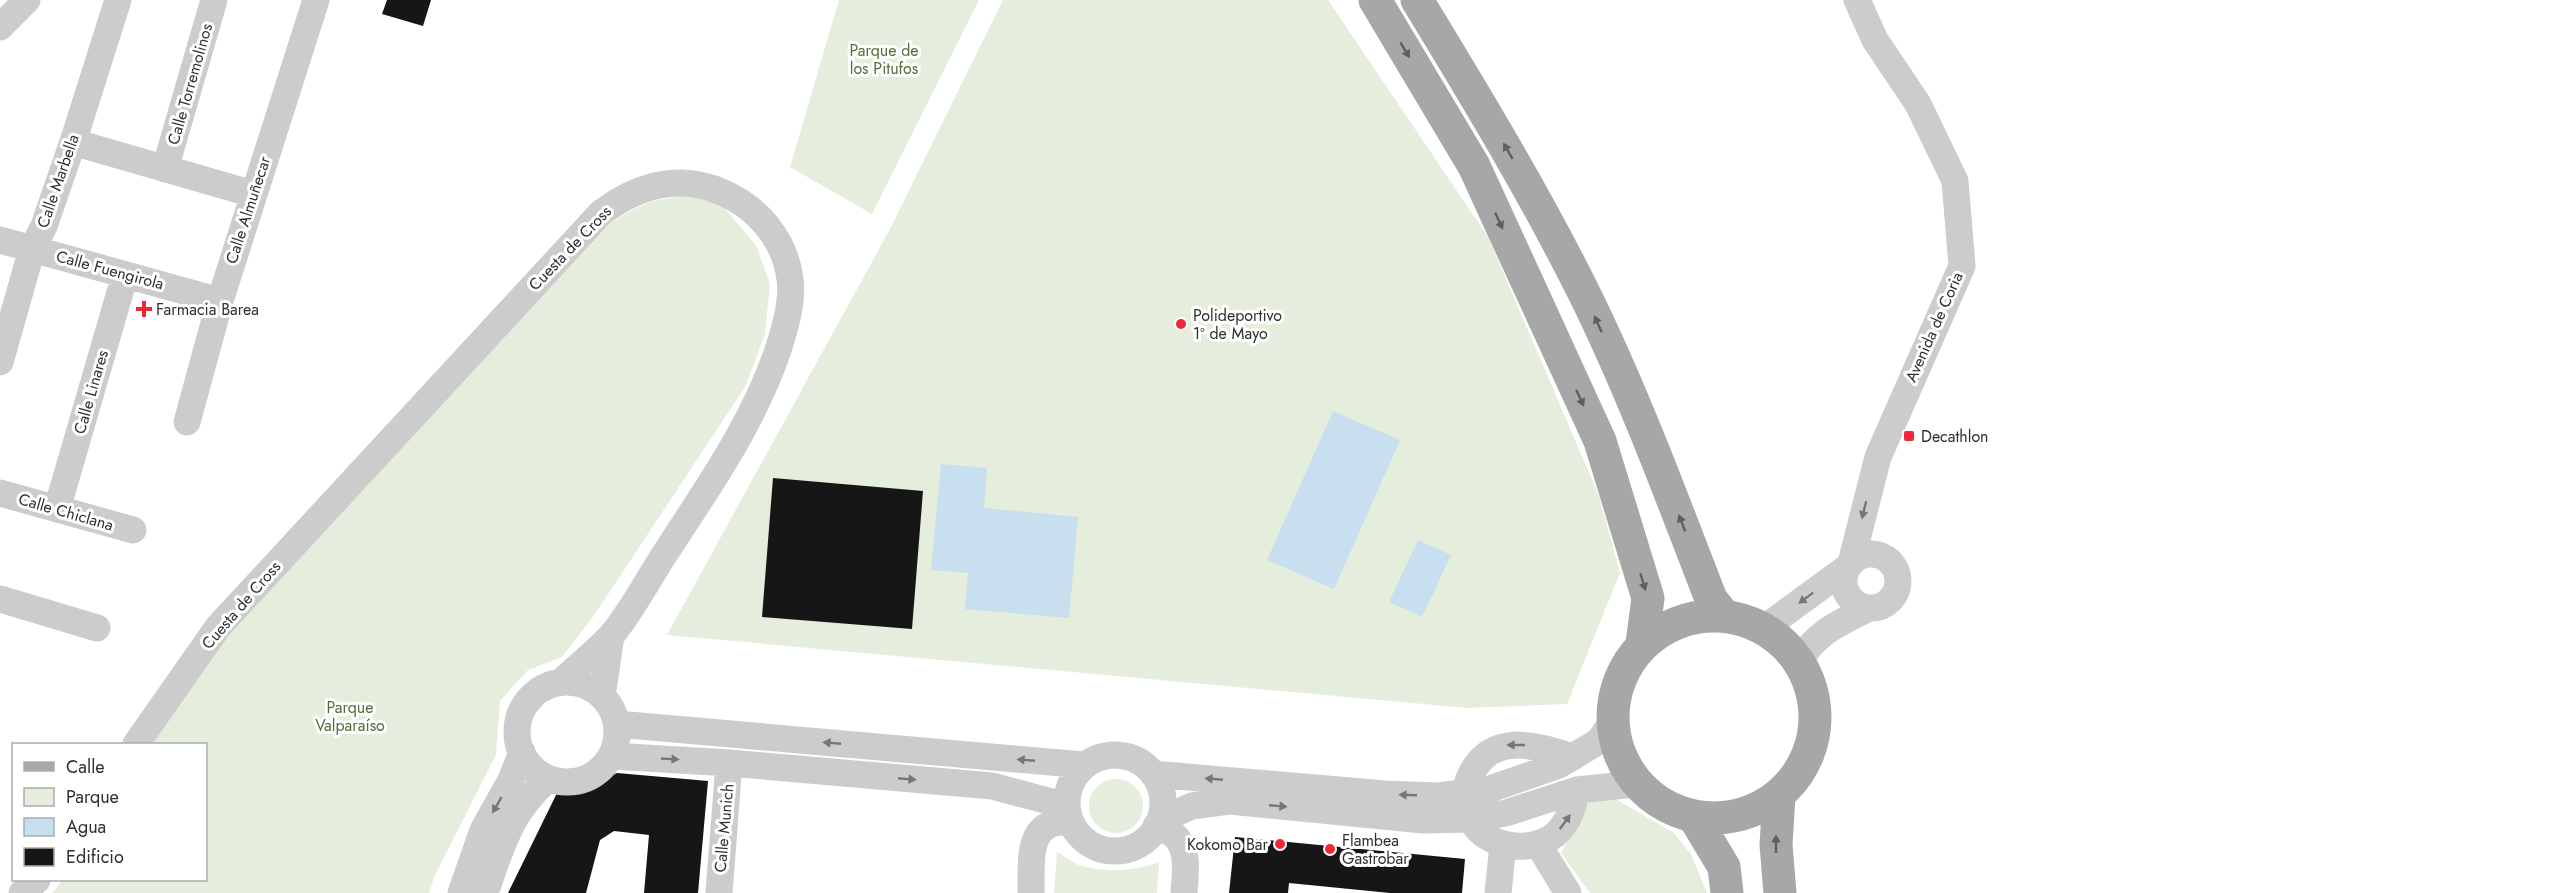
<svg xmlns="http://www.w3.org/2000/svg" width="2552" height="893" font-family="Jost,sans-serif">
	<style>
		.green { fill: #e5eddc }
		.water { fill: #c7dfee }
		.building { fill: #161616 }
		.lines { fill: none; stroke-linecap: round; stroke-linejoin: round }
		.minor { stroke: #ccc; stroke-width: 27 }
		.major { stroke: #a7a7a7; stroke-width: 33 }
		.oneway { fill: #5f5f5f }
		.oneway2 { fill: #767676 }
		.poi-dot { fill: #ef2839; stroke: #fff; stroke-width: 2 }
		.labels { text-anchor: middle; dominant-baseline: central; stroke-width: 6; stroke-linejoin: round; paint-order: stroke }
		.park-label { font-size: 16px; fill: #526d39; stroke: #fff }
		.street-label { font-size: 16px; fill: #2f2f2f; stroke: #fff }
		.poi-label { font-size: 16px; fill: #2f2f2f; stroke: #fff; text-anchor: start }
	</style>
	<rect width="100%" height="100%" fill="#fff"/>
	<path class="green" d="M839,0H979L872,214L790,167Z
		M1003,0H1328L1488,237L1599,496L1620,573L1567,704L1467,708L667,635L890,229Z
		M697,196L721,204L756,245L770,284L765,334L745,387L595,614L562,657L528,670L500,701L496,755L434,877L429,893H53L62,880H206V744H147L224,635L611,223C643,202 659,197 697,196Z
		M1089 806a27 27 0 1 1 54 0a27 27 0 1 1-54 0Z
		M1612,797L1674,833L1691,854L1707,893H1590L1561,853L1590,800Z
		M1057,852C1065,856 1074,864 1082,866C1107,873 1136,871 1159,862L1157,893H1054Z"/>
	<path class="water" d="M1333,411L1400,440L1334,589L1267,560Z
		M941,464L987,468L984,508L1078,517L1069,618L965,609L968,573L931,570Z
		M1418,540L1451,555L1422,617L1389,602Z"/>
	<path class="building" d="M387,0H431L423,26L382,14Z
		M773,478L923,491L912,629L762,617Z
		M617,773L708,781L698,893H644L649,835L614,831L600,840L586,893H508L557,793L588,786Z
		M1235,837L1465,859L1462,893H1390L1289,883L1288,893H1229Z"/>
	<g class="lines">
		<path class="minor" d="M0,27L27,0
			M73,142L253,194
			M165,169L214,0
			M0,240L220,301
			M0,362L32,249L44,226L73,142L118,0
			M187,422L220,301L316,0
			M0,493L133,530
			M57,509L125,275
			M1844 581a27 27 0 1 1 54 0a27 27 0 1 1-54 0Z
			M1851,563L1878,457L1962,266L1955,181L1918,104L1875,40L1857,0
			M0,599L97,628
			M1763,629L1848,567
			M1799,662C1815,633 1839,623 1867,609
			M517 732a50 50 0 1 1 100 0a50 50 0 1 1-100 0Z
			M602,696L611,636
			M617,724L1084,765
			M136,744L218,627L601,213C638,185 680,173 724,193C759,209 785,240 790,279C793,302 785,328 778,350C753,424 708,487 666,552C648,579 632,611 611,636C596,652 577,667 561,682
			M1067 803a48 48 0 1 1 96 0a48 48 0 1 1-96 0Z
			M612,756L729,763L992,786L1067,806
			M1573,757C1534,745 1492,731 1470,776C1465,786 1465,810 1471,820C1488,850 1536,855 1559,831C1570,819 1573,806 1577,790
			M1153,774L1385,794L1437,796L1487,790L1559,765L1599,741L1612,722
			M1160,820L1192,806L1229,801L1423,820L1470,819L1506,813L1577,790L1636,784
			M1156,826C1162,829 1170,832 1174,835C1190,849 1185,875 1184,893
			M1538,844L1568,893
			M22,893L37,880
			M461,893L483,830L511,780L522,752
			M485,893C502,846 509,813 548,779
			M719,893L729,763
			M1031,893C1032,872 1026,833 1051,824C1057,822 1064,821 1070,820
			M1498,893L1503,844"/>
		<path class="major" d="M1375,0L1474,166L1600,441L1648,598L1642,644
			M1417,0C1476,97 1535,194 1586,297C1634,395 1672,498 1711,599L1723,614
			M1613 717a101 101 0 1 1 202 0a101 101 0 1 1-202 0Z
			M1779,796L1776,845L1780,893
			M1694,817L1724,867L1727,893"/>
	</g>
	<defs><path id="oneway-solid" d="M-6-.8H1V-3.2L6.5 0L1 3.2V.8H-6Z" transform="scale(1.5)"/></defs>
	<g class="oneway">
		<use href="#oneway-solid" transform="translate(1405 50) rotate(59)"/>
		<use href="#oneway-solid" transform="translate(1508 151) rotate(-120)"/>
		<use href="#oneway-solid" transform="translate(1499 221) rotate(65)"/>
		<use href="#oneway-solid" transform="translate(1598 324) rotate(-114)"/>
		<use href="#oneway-solid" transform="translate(1580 398) rotate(65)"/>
		<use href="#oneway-solid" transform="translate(1682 523) rotate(-111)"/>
		<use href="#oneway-solid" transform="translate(1643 582) rotate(73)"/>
		<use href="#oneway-solid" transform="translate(1776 844) rotate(-90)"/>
	</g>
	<g class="oneway2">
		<use href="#oneway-solid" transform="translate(1864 510) rotate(104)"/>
		<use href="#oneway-solid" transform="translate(1806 598) rotate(143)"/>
		<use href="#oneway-solid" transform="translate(832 743) rotate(-175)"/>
		<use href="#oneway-solid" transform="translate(1516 745) rotate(180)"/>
		<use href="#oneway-solid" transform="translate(670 759) rotate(3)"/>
		<use href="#oneway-solid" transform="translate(1026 760) rotate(-175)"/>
		<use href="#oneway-solid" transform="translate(907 779) rotate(5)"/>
		<use href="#oneway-solid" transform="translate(1214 779) rotate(-175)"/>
		<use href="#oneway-solid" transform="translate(1408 795) rotate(-178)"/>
		<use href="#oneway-solid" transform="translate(497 805) rotate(120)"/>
		<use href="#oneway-solid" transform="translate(1278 806) rotate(5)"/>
		<use href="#oneway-solid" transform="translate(1565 822) rotate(-54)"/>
	</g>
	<g class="poi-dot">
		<path d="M141 300h6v6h6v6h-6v6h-6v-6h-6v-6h6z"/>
		<circle cx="1181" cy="324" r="6"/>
		<rect x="1903" y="430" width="12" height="12" rx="3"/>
		<circle cx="1280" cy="844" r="6"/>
		<circle cx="1330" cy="849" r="6"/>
	</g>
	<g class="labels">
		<g class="park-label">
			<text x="884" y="50">Parque de<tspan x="884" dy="18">los Pitufos</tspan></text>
			<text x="350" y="707">Parque<tspan x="350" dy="18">Valparaíso</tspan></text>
		</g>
		<g class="street-label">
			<text transform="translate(190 84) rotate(-74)">Calle Torremolinos</text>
			<text transform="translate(58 181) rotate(-71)">Calle Marbella</text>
			<text transform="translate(248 210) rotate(-72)">Calle Almuñecar</text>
			<text transform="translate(570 248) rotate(-46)">Cuesta de Cross</text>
			<text transform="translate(110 270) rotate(15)">Calle Fuengirola</text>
			<text transform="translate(1934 327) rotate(-66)">Avenida de Coria</text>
			<text transform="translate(91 392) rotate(-74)">Calle Linares</text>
			<text transform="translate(66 512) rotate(16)">Calle Chiclana</text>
			<text transform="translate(241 605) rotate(-49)">Cuesta de Cross</text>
			<text transform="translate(724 828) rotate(-85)">Calle Munich</text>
		</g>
		<g class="poi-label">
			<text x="156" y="309">Farmacia Barea</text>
			<text x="1193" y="315">Polideportivo<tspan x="1193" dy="18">1º de Mayo</tspan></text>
			<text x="1921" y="436">Decathlon</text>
			<text x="1342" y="840">Flambea<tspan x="1342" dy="18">Gastrobar</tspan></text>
			<text x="1268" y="844" text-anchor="end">Kokomo Bar</text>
		</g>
	</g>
	<rect x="12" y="743" width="195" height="138" fill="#ffffff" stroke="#acacac" stroke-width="1.5"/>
	<rect x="24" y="762" width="30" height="9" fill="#a7a7a7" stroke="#acacac" stroke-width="1.5"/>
	<text x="66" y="773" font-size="18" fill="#2f2f2f">Calle</text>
	<rect x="24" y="788" width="30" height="18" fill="#e5eddc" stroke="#acacac" stroke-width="1.5"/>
	<text x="66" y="803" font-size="18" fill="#2f2f2f">Parque</text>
	<rect x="24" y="818" width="30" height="18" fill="#c7dfee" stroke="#acacac" stroke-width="1.5"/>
	<text x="66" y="833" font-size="18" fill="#2f2f2f">Agua</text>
	<rect x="24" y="848" width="30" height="18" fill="#161616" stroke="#acacac" stroke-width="1.5"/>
	<text x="66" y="863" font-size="18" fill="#2f2f2f">Edificio</text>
</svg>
